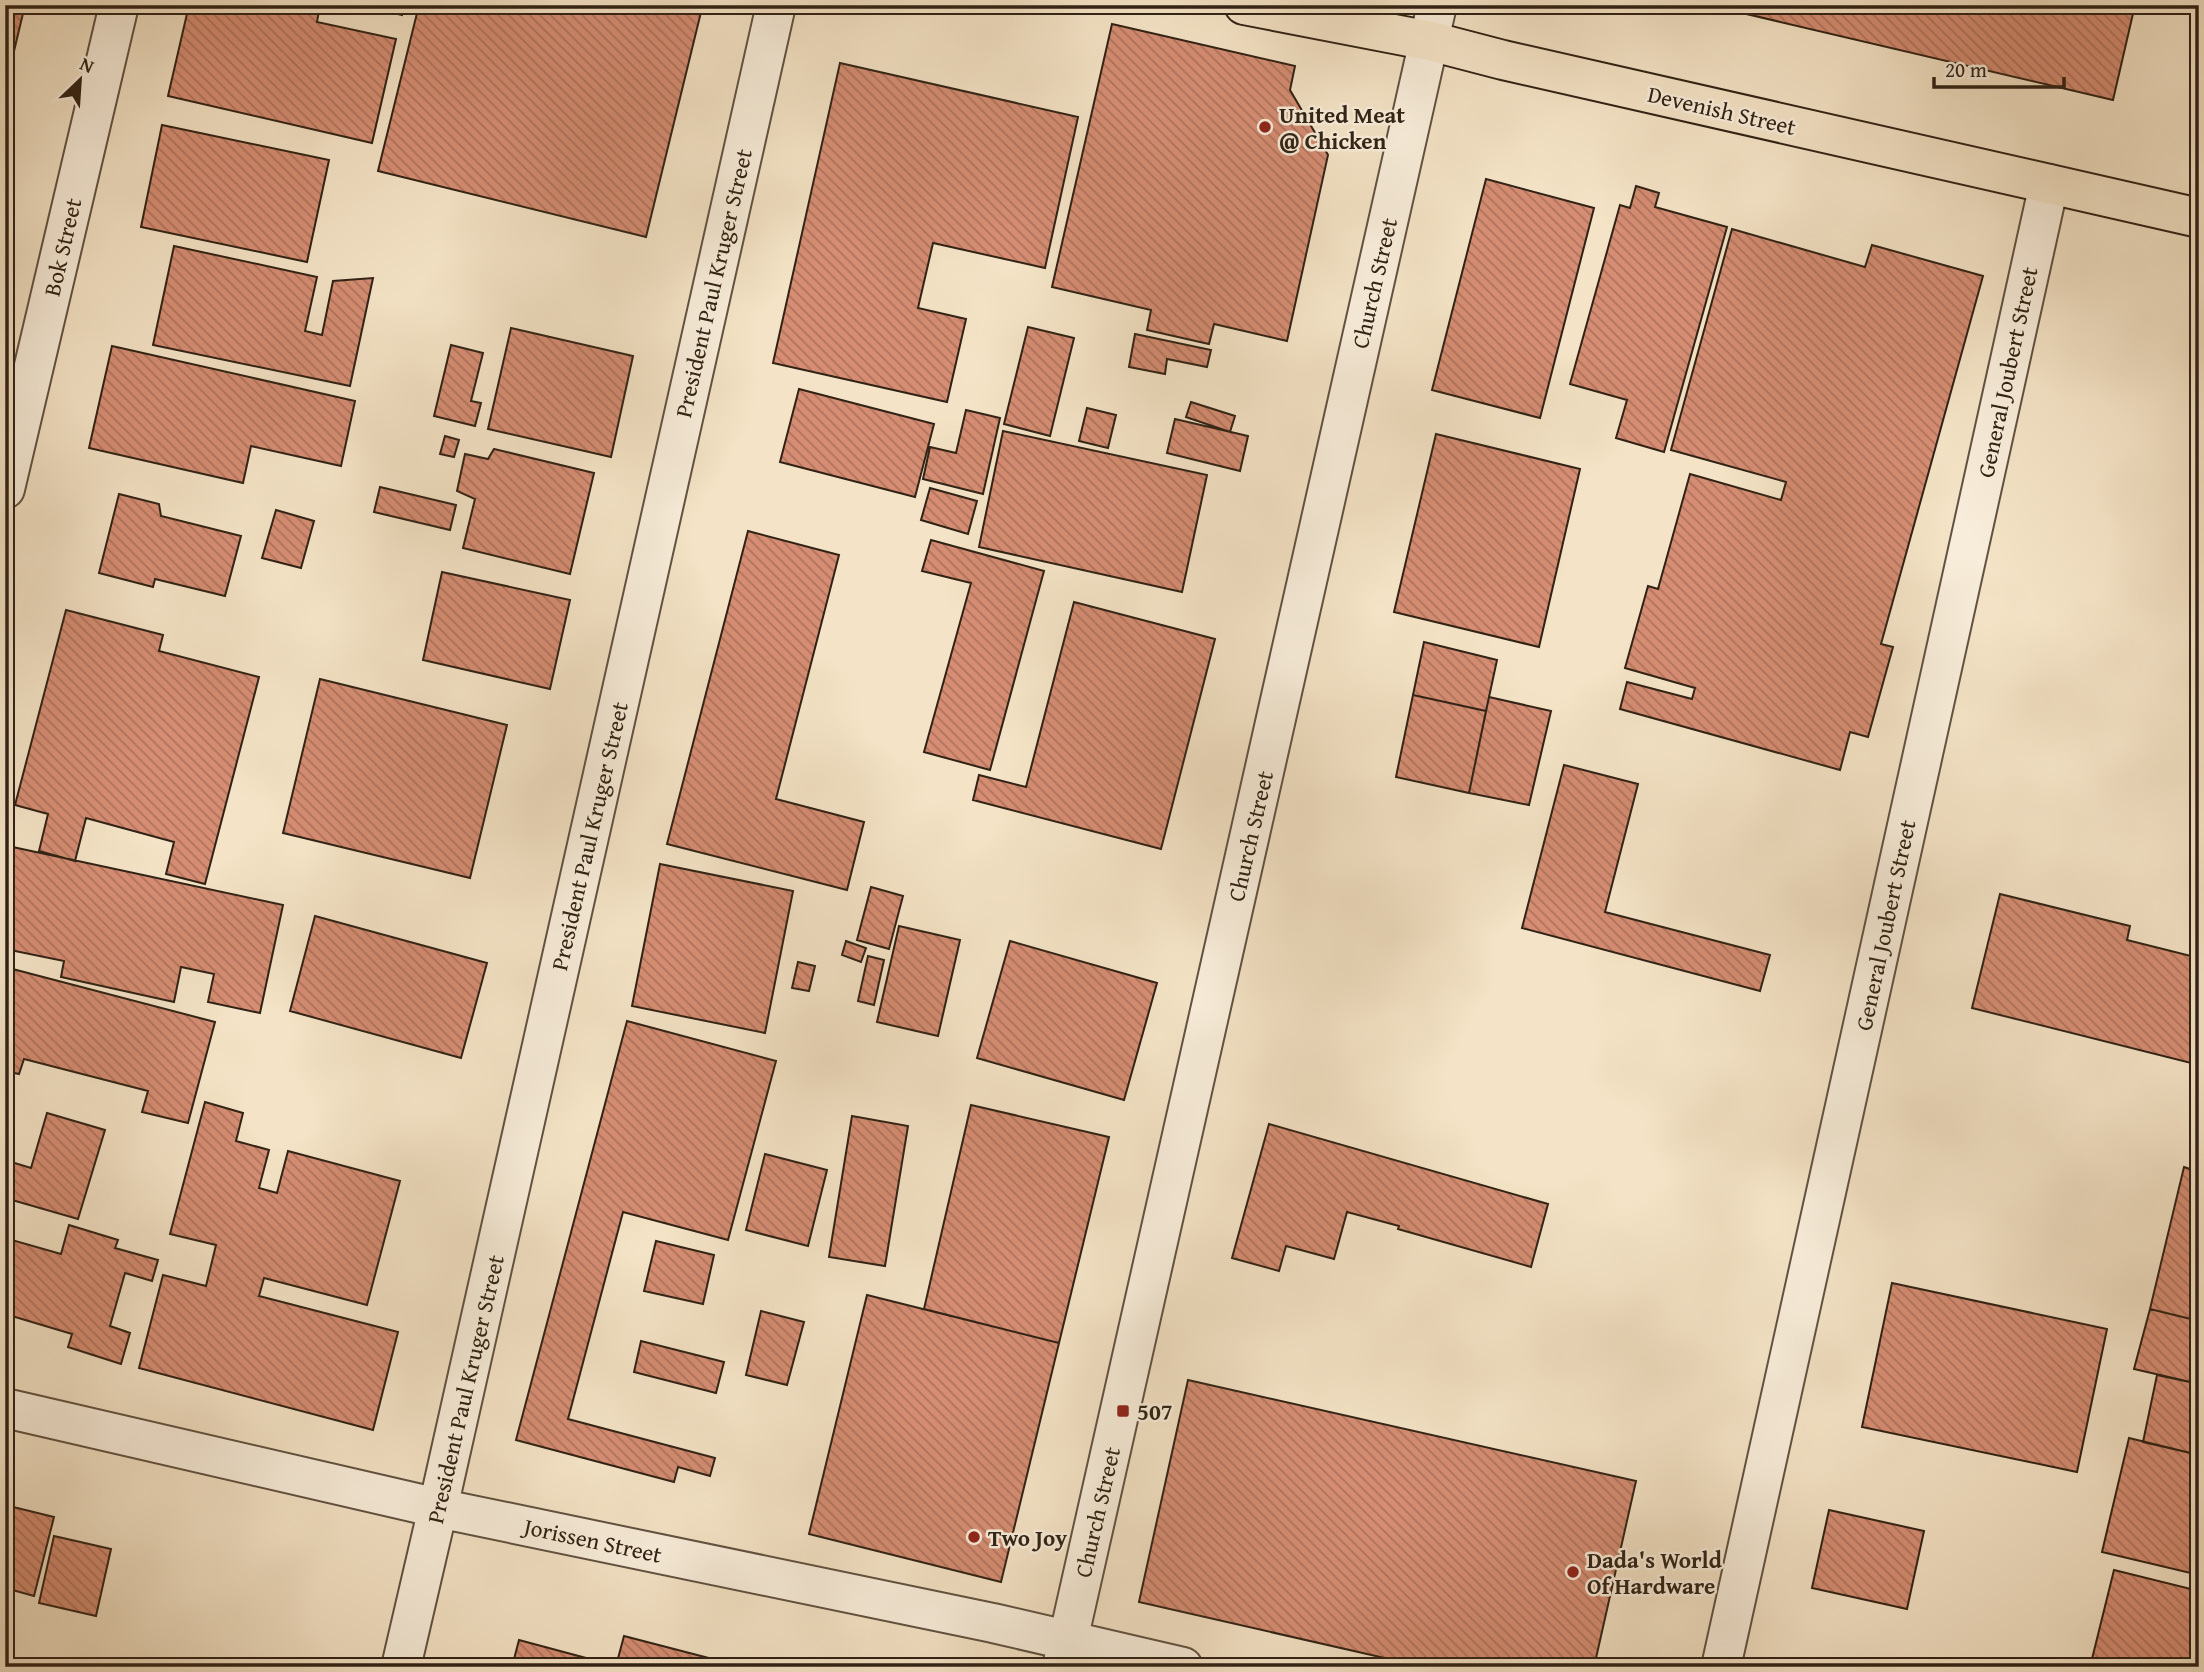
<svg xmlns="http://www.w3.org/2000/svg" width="2204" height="1672" font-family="'Gentium Book Plus',serif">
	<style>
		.building { fill: url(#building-back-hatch); stroke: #302215; stroke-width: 2 }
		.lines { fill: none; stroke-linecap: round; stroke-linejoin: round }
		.minor-casing { stroke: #615241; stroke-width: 42 }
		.major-casing { stroke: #302215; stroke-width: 42 }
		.minor { stroke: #f8edda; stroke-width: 38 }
		.major { stroke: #f4e3c6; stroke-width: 38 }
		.poi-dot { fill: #8f2418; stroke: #f8edda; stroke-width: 2.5 }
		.labels { text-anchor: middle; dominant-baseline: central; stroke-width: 5; stroke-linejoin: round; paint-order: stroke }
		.street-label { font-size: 23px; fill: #302215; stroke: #f8edda }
		.poi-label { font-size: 23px; font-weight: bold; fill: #302215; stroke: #f8edda; text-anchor: start }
	</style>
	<defs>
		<pattern id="building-back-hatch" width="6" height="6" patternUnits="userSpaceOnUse" patternTransform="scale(1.75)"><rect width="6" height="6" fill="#d68d73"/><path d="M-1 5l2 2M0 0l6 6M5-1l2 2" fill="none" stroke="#ae735d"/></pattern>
	</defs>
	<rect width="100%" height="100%" fill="#f4e3c6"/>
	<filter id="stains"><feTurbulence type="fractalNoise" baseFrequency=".00286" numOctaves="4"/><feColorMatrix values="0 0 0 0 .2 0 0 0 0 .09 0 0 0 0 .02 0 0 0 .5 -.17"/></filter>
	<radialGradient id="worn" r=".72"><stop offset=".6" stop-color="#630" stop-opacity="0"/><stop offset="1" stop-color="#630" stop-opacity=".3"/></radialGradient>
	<path class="building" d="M5,5H25L10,68L5,67Z
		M189,5H320L317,22L396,39L372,143L168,96Z
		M360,5H404L402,15Z
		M419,5H690L702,8L646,237L378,171Z
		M1708,5H2135L2113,100Z
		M1112,24L1295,66L1290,90L1328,155L1287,341L1214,324L1209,344L1147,330L1151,310L1052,287Z
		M840,63L1078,117L1045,268L933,243L918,308L966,319L947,402L773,363Z
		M162,125L329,160L307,262L141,227Z
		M1486,179L1594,208L1540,418L1432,390Z
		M1636,186L1659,193L1655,207L1727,227L1664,452L1616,438L1627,400L1570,384L1620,205L1630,208Z
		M1732,229L1865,267L1872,245L1983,276L1881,644L1893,647L1868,737L1850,732L1840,770L1620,709L1627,682L1692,699L1695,688L1625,668L1648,586L1658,589L1690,474L1781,500L1786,482L1671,450Z
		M174,246L317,277L305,331L322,335L333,281L373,278L350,386L153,345Z
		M1028,327L1074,338L1050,436L1004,424Z
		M511,328L633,356L611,457L488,429Z
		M1135,334L1211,350L1207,367L1167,359L1165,374L1129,367Z
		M451,345L483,353L471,401L481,403L475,426L434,416Z
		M112,346L355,401L341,466L251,446L243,483L89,448Z
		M799,389L934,424L915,497L780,462Z
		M1191,402L1235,416L1230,432L1186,417Z
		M1087,408L1116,415L1108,448L1079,441Z
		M966,410L1000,418L983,494L923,479L930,447L956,453Z
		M1175,419L1248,436L1240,471L1167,453Z
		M1003,431L1207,475L1182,592L979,547Z
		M1436,434L1580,469L1539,647L1394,612Z
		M445,436L459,440L454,457L440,454Z
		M494,449L594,473L570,574L463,548L475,499L457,491L465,454L488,459Z
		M380,487L456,505L450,530L374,512Z
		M930,488L977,501L968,534L921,520Z
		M119,494L159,504L161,516L241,536L225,596L155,579L153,587L99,573Z
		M276,510L314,521L301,568L262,558Z
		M748,531L839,555L776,799L864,822L847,890L667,844Z
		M931,540L1044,571L990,770L924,752L971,583L922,571Z
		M442,572L570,600L550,689L423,660Z
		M1074,602L1215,639L1161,849L973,800L979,775L1026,787Z
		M66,610L163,635L159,651L259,677L205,884L166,874L174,842L86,818L75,861L39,851L48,814L15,805Z
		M1424,642L1497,660L1486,711L1413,695Z
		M320,679L507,725L470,878L283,833Z
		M1413,695L1486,711L1469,793L1396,777Z
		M1489,697L1551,711L1529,805L1469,793Z
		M1564,765L1638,784L1605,912L1770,955L1760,991L1522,928Z
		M8,846L283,905L260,1013L208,1002L214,974L181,967L174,1002L61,977L64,961L5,949V859Z
		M660,864L793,891L765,1033L632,1006Z
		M871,887L903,896L889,949L857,940Z
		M2000,894L2130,926L2127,940L2199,958V1065L1972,1008Z
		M315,916L487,963L461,1058L290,1011Z
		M899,926L960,940L938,1036L877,1022Z
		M846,941L866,948L861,962L842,955Z
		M1010,941L1157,983L1124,1100L977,1058Z
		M868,956L884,960L874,1005L858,1001Z
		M798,962L815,966L809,991L792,988Z
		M5,967L215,1022L188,1123L142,1112L148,1091L24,1059L19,1074L5,1071Z
		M627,1021L776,1061L728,1240L623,1212L568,1419L715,1458L710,1476L678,1467L674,1482L516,1440Z
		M205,1102L243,1113L236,1141L269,1150L259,1188L277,1193L288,1151L400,1181L367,1305L264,1278L259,1296L398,1332L373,1430L139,1368L163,1275L206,1286L216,1245L170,1234Z
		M971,1105L1109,1137L1059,1343L924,1309Z
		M47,1113L105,1130L78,1219L5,1198V1160L31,1168Z
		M5,1115L14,1116L9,1143L5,1142Z
		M852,1116L908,1126L885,1266L829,1257Z
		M1269,1124L1548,1204L1531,1267L1398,1229L1399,1226L1347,1212L1334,1259L1286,1246L1279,1271L1232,1258Z
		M765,1154L827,1170L808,1246L746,1230Z
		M2184,1167L2199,1172V1321L2150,1309Z
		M69,1225L118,1240L115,1248L158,1260L152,1281L125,1273L110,1326L130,1333L121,1364L68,1347L72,1334L5,1314V1238L61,1254Z
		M656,1241L714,1255L703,1304L644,1291Z
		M1892,1283L2107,1329L2077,1472L1862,1427Z
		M867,1295L1059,1343L1001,1582L809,1534Z
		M2150,1309L2199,1321V1384L2134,1369Z
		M761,1311L804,1322L787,1385L746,1375Z
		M641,1341L724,1362L716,1393L634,1372Z
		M2157,1375L2199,1384V1455L2143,1442Z
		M1188,1380L1636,1481L1594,1667H1424L1139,1602Z
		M2129,1438L2199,1455V1575L2102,1552Z
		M5,1505L54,1517L34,1596L5,1588Z
		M1829,1510L1924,1531L1907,1609L1812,1588Z
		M54,1536L111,1549L96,1616L39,1603Z
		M2114,1570L2199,1591V1667H2090Z
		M5,1630L11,1631L5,1654Z
		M624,1636L728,1663L727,1667H512L519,1640L616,1666Z"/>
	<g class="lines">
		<defs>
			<path id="minor" d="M5,489L119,5
				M5,1408L438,1508L993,1623L1183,1667
				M401,1667L438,1508L776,5
				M1062,1667L1437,5
				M1721,1667L2049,184"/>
			<path id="major" d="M1244,5L1430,41L1503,60L2199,218"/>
		</defs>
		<use href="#minor" class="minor-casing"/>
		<use href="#major" class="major-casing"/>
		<use href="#minor" class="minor"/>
		<use href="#major" class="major"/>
	</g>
	<g class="poi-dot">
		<circle cx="1265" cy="127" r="7"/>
		<rect x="1116" y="1404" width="14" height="14" rx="3.5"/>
		<circle cx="974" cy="1537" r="7"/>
		<circle cx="1573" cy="1572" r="7"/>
	</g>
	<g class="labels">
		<g class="street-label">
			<text transform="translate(1722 110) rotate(13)">Devenish Street</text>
			<text transform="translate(62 247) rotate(-77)">Bok Street</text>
			<text transform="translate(713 283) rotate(-77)">President Paul Kruger Street</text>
			<text transform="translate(1374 283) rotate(-77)">Church Street</text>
			<text transform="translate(2007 372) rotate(-78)">General Joubert Street</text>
			<text transform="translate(589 836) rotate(-77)">President Paul Kruger Street</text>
			<text transform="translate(1250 836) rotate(-77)">Church Street</text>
			<text transform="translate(1885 925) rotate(-78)">General Joubert Street</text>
			<text transform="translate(465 1389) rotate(-77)">President Paul Kruger Street</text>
			<text transform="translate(1097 1512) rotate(-77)">Church Street</text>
			<text transform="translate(593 1540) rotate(12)">Jorissen Street</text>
		</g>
		<g class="poi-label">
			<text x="1279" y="114">United Meat<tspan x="1279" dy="26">@ Chicken</tspan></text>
			<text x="1137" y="1411">507</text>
			<text x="988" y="1537">Two Joy</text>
			<text x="1587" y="1559">Dada's World<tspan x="1587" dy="26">Of Hardware</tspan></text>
		</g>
	</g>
	<rect width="2204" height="1672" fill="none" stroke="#f4e3c6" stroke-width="28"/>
	<rect x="7" y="7" width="2190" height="1658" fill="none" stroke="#302215" stroke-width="3.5"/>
	<rect x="14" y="14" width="2176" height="1644" fill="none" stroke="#302215" stroke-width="2"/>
	<g transform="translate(80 80) rotate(25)" stroke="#f8edda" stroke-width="5" paint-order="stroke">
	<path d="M0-5L12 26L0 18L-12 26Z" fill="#302215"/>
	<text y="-10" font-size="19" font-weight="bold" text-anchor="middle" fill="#302215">N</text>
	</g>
	<path d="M1934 77v10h130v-10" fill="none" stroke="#302215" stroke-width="3.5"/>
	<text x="1945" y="77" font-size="21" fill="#302215" stroke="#f8edda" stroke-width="5" paint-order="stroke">20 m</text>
	<rect width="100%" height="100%" filter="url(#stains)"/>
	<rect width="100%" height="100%" fill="url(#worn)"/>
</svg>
